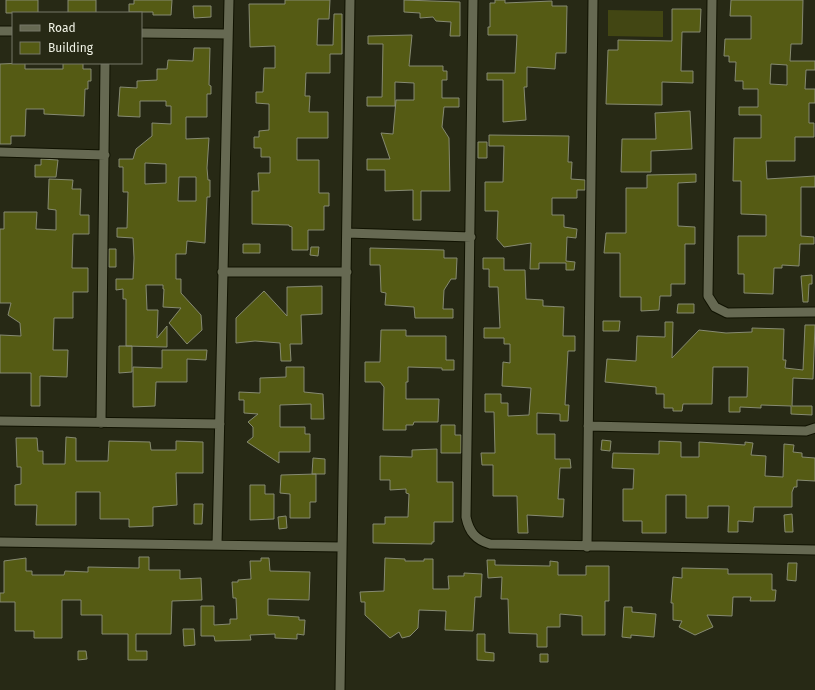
<svg xmlns="http://www.w3.org/2000/svg" width="815" height="690" font-family="'Fira Sans',sans-serif">
	<style>
		.green { fill: #424613 }
		.building { fill: #555b14; stroke: #868a72; fill-rule: evenodd }
		.lines { fill: none; stroke-linecap: round; stroke-linejoin: round }
		.street-casing { stroke: #101201; stroke-width: 11 }
		.street { stroke: #666952; stroke-width: 9 }
	</style>
	<rect width="100%" height="100%" fill="#272915"/>
	<path class="green" d="M608,10L663,11V37L608,36Z"/>
	<path class="building" d="M6,0H38V13H6Z
		M68,0H96V13H68Z
		M134,0H172L171,15H153V12H129V4H134Z
		M285,0H330L329,19H318L317,45H333L334,14H342V54H330V73H306L305,96H310L309,112H328V138H297V160H319V193H329V206H324V230H308V250H292V227L289,226V225L252,224V191H259L258,173H270V157H261V148H254V137H259V131L269,130V104L256,103V92H263L264,68H275V46L250,47L249,4H285Z
		M404,0L460,2V36H450L451,22L436,21L433,17L420,18V13L404,12Z
		M495,0H505V3L552,1V6H567L566,53H556L555,69L527,67V87H524L526,120L503,122V80H487V73H515L517,35H488V27H490V3H495Z
		M731,0H803L802,44H791L790,61H815V70H806L805,89H815V103H809V123H814V137H795V161H766L767,179L815,176V187H801V236L814,237V244H800L799,266L782,265V268H774L773,294L744,293V274H738V236H766V215L741,214V181H733L734,138H761V115H739V107H758V89H743V81H735L736,62H729V56H724L725,39H751V16H730ZM771,64L787,65V85L770,84Z
		M193,6H211V17L194,18Z
		M672,9H701L700,32H682L681,71H693V83L662,82V105L606,104L608,50H618V40L672,41Z
		M412,35L409,66H443V71H447V80H442V98H459V107H444L442,127L449,138L450,191H421V220H413V190L385,191V170H367V159H390L381,133L393,134L396,100H414V83L395,82V106H367V97H382L383,44H368V36Z
		M194,48H210L209,85L211,86V94H207V117H186V139L209,138L207,168L208,180H210V197H207L205,243L187,241L186,254H176V279H181V293L201,315L202,330L187,344L169,323L181,308L163,307L164,289H163V285H146L147,310H158L157,338L167,326V347L126,346V299H123V289L116,290V279H133L134,258L133,238L117,237V228H127L128,192H123V167H119V159H133L136,149L152,136V123L171,124V106H166V101H140V117L118,116L120,87L137,88V81L157,80V69H167L168,60L193,61ZM145,163L166,164V183L145,184ZM179,177H196V201H178Z
		M25,63V69H63V63H83V69H91V81H88V89H85L84,116L44,114V109H26L25,136H11V144H0V64Z
		M690,111L692,149L651,151V172H621L622,139H656L655,113Z
		M489,135L569,136L568,162H572L571,179L585,180V190H577V198H552V215H564V227L577,229L576,238L567,237L566,261L575,262L574,270H566V263H539V269H530L531,243L504,247L497,239L498,211H485V182H503L504,146H489Z
		M478,142H487V158H478Z
		M41,159L58,160L56,177H35V165H41Z
		M696,174V182L678,183V226L695,227V244H685V284H671V296H660L659,310L641,311V297H620V253H604L606,233H626V188H647V175Z
		M49,179L73,180L72,189H81L80,215H89V234H73L72,268H88V292H73V318H54L53,350H68L67,377L40,376V406H31V373H0V335L21,336L20,323L8,315L11,303H0V229H4V212H37L36,229L56,230V210L48,209Z
		M243,244H260V253H243Z
		M311,247H319L318,256L310,255Z
		M370,248L444,250V258H457L456,279H451L444,290L443,309H453V318H415L414,307L385,305L386,293L381,292L380,265H370Z
		M109,249H116V267H109Z
		M483,258H504V270H525L526,299L543,300V306L564,307L563,336H575V351H568L565,405H569L568,421H560V414L537,413V434H555V459H570L571,468H560L558,499H564L563,517L527,515L528,533H518L517,496H493V465H482L481,453H495L494,412H485V394H501V403H508V416L529,415L531,388L502,386L503,362L510,363V344H504V338H484V328H500L498,287H489V269H483Z
		M812,275V284H809L808,302H803L801,276Z
		M322,286V314L301,315L302,344H290L291,361H281L280,343L255,341L236,343V318L264,291L287,316V287Z
		M678,304H694V313H677Z
		M603,321H620L619,331H603Z
		M665,322H673L672,358L699,330L726,333L752,332V328L784,329L783,360H786L785,368L803,370L805,325H815L813,379L793,378L792,406H812V415L791,414V406L761,405V408L740,407V412H729V397H747L748,367H713L712,404H683L682,411H673V408H664V394H656V387L605,382L607,359L636,361L637,336L665,337Z
		M381,330H406V336H446V360H454V370H442V368L408,367V382H406V399H439L438,422H414L413,425H406V430H383L384,387L380,382H365V362H380Z
		M119,346H132V372L119,373Z
		M162,350H207L206,360L187,359V382H156L155,406L133,407V367L162,368Z
		M286,367H304V392L323,394L324,419H311V404L280,405V427H305V434H310V452H279V463L247,442L253,437V427L248,422L258,414L244,413V400H239V392L260,393V378L286,377Z
		M441,425H455V435H461V453H441Z
		M66,437L76,438V461H108L109,441L150,442L151,450H176V441L203,442V473H176L177,505L153,507V526L129,527V519H100V492H76V525H36L37,505H15V485L21,484V467H17L16,438H37L38,451H43V464H65Z
		M602,440L611,441L610,451L601,450Z
		M659,441L681,442V457H699V442L745,445V442L753,443L751,455L766,456L765,476L783,477L784,444L794,445L793,452L802,453V457L815,458V481L797,480V487H794L792,492V507H754L753,522L738,521V532H728L729,506H708V518H686V495H666V533H642V521H623V489H633L634,469L612,468L613,453L659,454Z
		M437,449V482H453V522H434V542H432V544L373,543V524H385V517H408L409,494L406,493V489L390,490V480H380V456L412,457V450Z
		M313,458L325,459V474H312Z
		M316,474V502H310V518H290V494L280,493L281,475Z
		M250,485H265V494H274V519L250,520Z
		M194,504H203L202,524H194Z
		M792,514L793,532H785L784,515Z
		M286,516L287,528L279,529L278,517Z
		M139,557H149V570H180V579L201,578L202,600L172,601L171,634H136V651H147V660H128V634H102V615H81V600H62V638H34V631H15V602H0V593H4V561L26,558V571H32V575H64L65,571L88,572V567L139,568Z
		M261,558H269L270,571L310,572L309,600L268,599V615L299,617V620H305L304,635L297,634V639L275,638V634L250,635L251,640L215,641L214,636H201V606H214V625L230,624V619H237L236,598H233L232,582H238V580L251,579L250,561H261Z
		M385,558L405,559V561H424V559H433V589H449L448,576H464V573L482,574L481,597H475L473,631L445,630L446,611L419,610L418,628L410,636L402,638L399,632L390,638L365,615V602H361L360,592L384,591Z
		M487,560H495V565L550,566V561L558,562V575H586V566H609V601H605V635H582V616L560,614V627H547V647H537V634L509,633L508,599H501L502,577L488,578Z
		M788,563H797L796,581L787,580Z
		M682,568L728,569V574H772V590H776L775,601H750L751,597H733L732,616L707,615L713,627L695,635L679,627L682,621L673,620V603H671L673,577L682,578Z
		M624,607H632V612L656,614L654,637L631,635V638L622,637Z
		M183,629H194L195,645L184,646Z
		M477,634H485V652L494,653V661L477,660Z
		M78,651H86L87,659L78,660Z
		M540,654H548V662H540Z"/>
	<g class="lines">
		<defs>
			<path id="street" d="M473,0L466,517C469,532 476,540 490,544L815,550
				M712,0L708,296L715,307L727,313L815,312
				M0,31H13
				M141,33L228,34
				M0,152L105,155
				M347,233L471,237
				M222,272H347
				M0,421L220,424
				M101,423L105,63
				M588,426L806,431L815,428
				M0,542L342,547
				M217,545L229,0
				M587,547L593,0
				M340,690L350,0"/>
		</defs>
		<use href="#street" class="street-casing"/>
		<use href="#street" class="street"/>
	</g>
	<rect x="12" y="12" width="130" height="52" fill="#272915" stroke="#777968"/>
	<rect x="20" y="25" width="20" height="6" fill="#666952" stroke="#777968"/>
	<text x="48" y="32" font-size="12" fill="#f0f2e5">Road</text>
	<rect x="20" y="42" width="20" height="12" fill="#555b14" stroke="#777968"/>
	<text x="48" y="52" font-size="12" fill="#f0f2e5">Building</text>
</svg>
